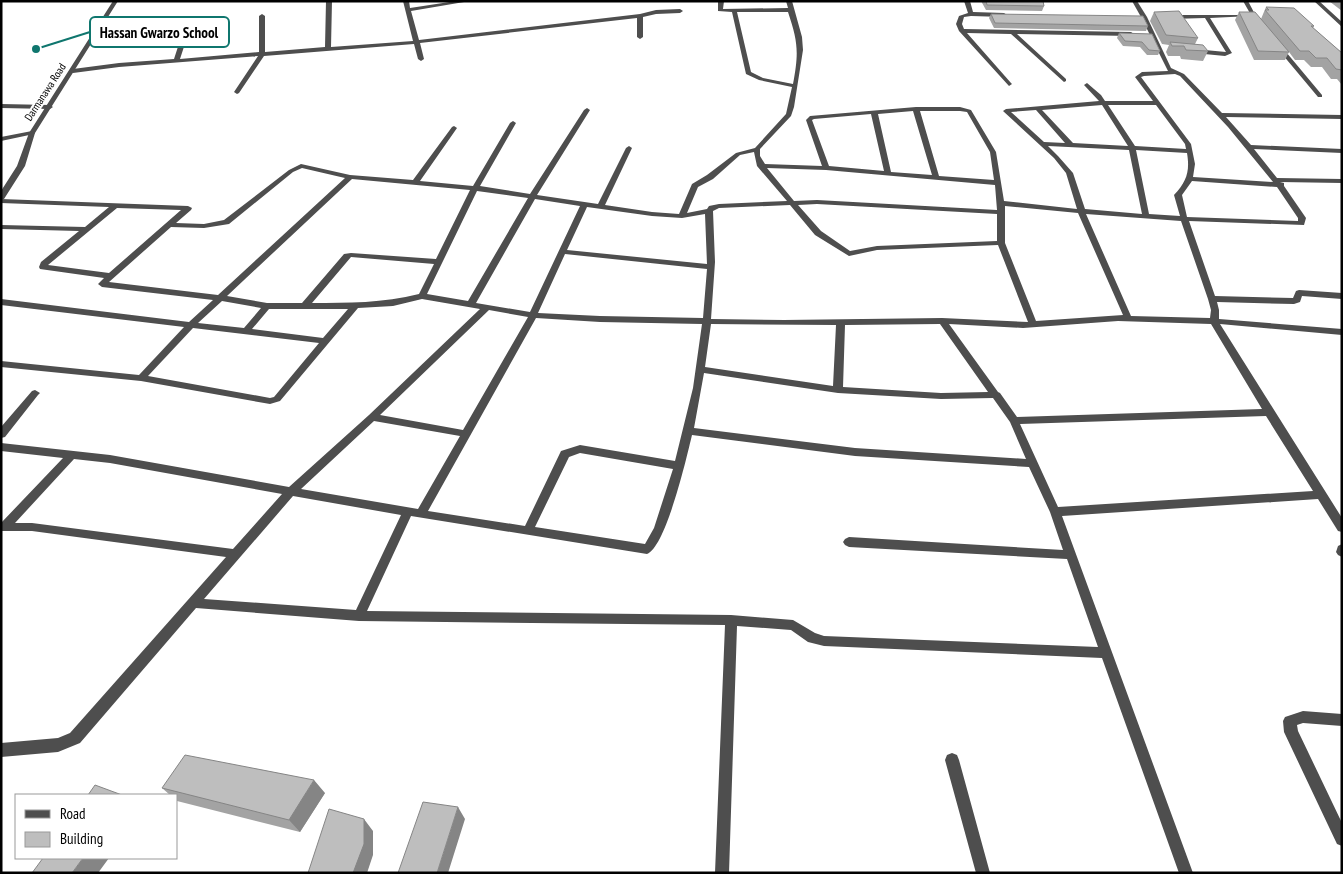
<svg xmlns="http://www.w3.org/2000/svg" width="1343" height="874" font-family="'PT Sans Narrow',sans-serif">
	<style>
		.lines { fill: none; stroke-linecap: round; stroke-linejoin: round }
		.minor { fill: #4e4e4e; fill-rule: evenodd }
		.tertiary { fill: #4e4e4e; fill-rule: evenodd }
		.wall { fill: #a3a3a3 }
		.shaded-wall { fill: #858585 }
		.building { fill: #bebebe; stroke: #858585 }
		.labels { text-anchor: middle; dominant-baseline: central; stroke-width: 4; stroke-linejoin: round; paint-order: stroke }
		.far-street-label { font-size: 11px; fill: #000; stroke: #fff }
		.leader { fill: none; stroke: #0f766e; stroke-width: 2 }
		.callout-dot { fill: #0f766e; stroke: #fff; stroke-width: 2 }
		.callout { fill: #fff; stroke: #0f766e; stroke-width: 2 }
		.callout-label { font-size: 15px; text-anchor: middle; font-weight: bold; fill: #000 }
	</style>
	<rect width="100%" height="100%" fill="#fff"/>
	<g class="lines">
		<path class="minor" d="M326,1H332L331,47L413,41L403,1H409L410,8L456,1H470L411,11L419,40L640,14L656,10L680,9L683,11L680,13L656,14L643,17V37L640,39L637,37V18L420,43L424,59L421,61L418,59L414,44L264,56L239,93L237,94L234,92L258,56L119,67L73,73L70,71L73,69L119,63L174,59L187,19L190,17L193,19L180,59L259,52V16L262,14L265,16V52L325,47Z
			M718,1H724L723,9L788,8L786,1H792L802,37L803,50L794,107L791,116L760,149V156L765,164L822,166L806,120L810,116L916,107H960L971,110L996,152L1004,201L1077,209L1066,173L1054,158L1003,111L1006,109L1099,101L1084,85L1087,83L1101,95L1105,101H1153L1135,77L1142,72L1168,71L1141,17L1132,1H1137L1147,17L1171,68L1184,74L1222,113L1342,115V119L1226,117L1251,145L1342,149V153L1254,149L1277,178L1342,179V183L1280,182L1284,183V186L1306,218L1304,225L1189,221L1215,296L1293,298L1296,291L1299,290L1342,293V299L1302,296L1300,302L1294,304L1217,302L1219,310V319L1342,329V335L1220,324L1342,518V532L1338,531L1318,499L1062,516L1193,873H1179L1102,658L824,646L808,642L791,630L737,626L729,873H715L725,625L359,621L196,608L80,743L58,752L1,757V743L58,738L70,733L226,557L32,531H1V523L63,458L1,451V443L110,455L289,487L369,415L480,309L422,299L393,306L358,308L280,401L270,404L141,381L1,367V361L139,375L184,327L1,305V299L189,322L213,300L102,287L98,284L104,278L40,269L39,267L41,262L79,231L1,229V225L85,227L109,207L1,203V199L188,206L192,208L191,210L176,223L204,224L224,220L289,170L301,164L350,175L413,180L452,127L454,126L457,128L420,181L473,186L510,123L513,121L516,123L480,186L530,194L584,110L587,108L590,110L537,195L598,204L626,148L629,146L632,148L605,205L652,212L679,214L692,184L707,175L736,153L755,148L786,114L792,87L759,80L746,74L732,12L718,11ZM737,12H788C798,42 799,52 793,84L763,78L751,72ZM1175,74L1180,76L1228,127L1273,182L1193,177L1195,164L1191,144L1141,77L1144,76ZM1102,105L1128,146L1073,143L1042,110ZM1108,105H1156L1185,144L1186,149L1135,146ZM1036,110L1065,143L1044,142L1011,112ZM913,111L932,175L891,172L878,114ZM920,111H960L967,112L990,152L994,180L939,176ZM871,114L884,171L829,166L812,120L814,119ZM1048,146L1129,150L1142,214L1085,209L1073,173L1058,156ZM1136,150L1187,153C1190,171 1187,181 1174,195L1180,216L1149,214ZM754,152L757,166L787,201L719,204L709,206L707,209L687,213L698,187L713,179L740,155ZM302,168L345,178L218,295L109,282L171,227L204,228L229,224L293,172ZM767,168L826,170L995,185L997,210L817,200L794,201ZM352,179L470,190L436,259L351,253L344,254L302,303H267L227,296ZM1192,181L1277,187L1298,218V221L1187,217L1182,195ZM477,191L528,198L468,301L427,294ZM535,199L580,206L530,312L476,303ZM817,204L997,214V241L877,246L850,251L821,231L798,205ZM790,205L815,235L849,256L877,250L998,245L1028,322L942,318L784,320L711,319L715,262L713,211L719,208ZM1005,206L1078,213L1123,315L1036,321L1005,243ZM587,207L652,216L682,218L705,214L707,264L567,250ZM117,208L181,210L109,273L48,265ZM1086,214L1181,221L1208,299L1211,310L1210,318L1131,316ZM565,254L707,269L703,318L600,316L538,313ZM351,257L434,264L419,294C383,303 348,303 312,303ZM222,301L261,308L244,328L198,323ZM269,309H348L323,338L252,329ZM489,310L528,317L463,430L380,415ZM536,318L600,322L702,324L693,388L675,461L580,445L561,451L525,526L428,511ZM1118,321L1211,324L1262,409L1017,417L1000,393L998,392L949,324L1023,328ZM711,324L836,325L833,386L705,367ZM940,324L988,392L941,393L843,387L845,325ZM193,328L319,343L274,397L270,398L148,376ZM704,373L838,393L941,399L993,398L1010,422L1026,459L855,448L694,428ZM1266,416L1313,491L1058,507L1020,424ZM374,421L460,436L418,509L301,489ZM692,435L855,456L1029,467L1050,512L1063,550L849,537L845,539L843,542L845,545L849,547L1067,559L1098,647L824,636L815,633L793,620L731,615L367,611L411,516L647,554C666,547 687,456 692,435ZM580,453L673,469L654,528L645,544L535,527L569,457ZM74,459L110,463L282,494L233,549L32,523H15ZM293,496L401,515L356,610L204,599Z
			M964,1H970L973,12L1004,13L1007,15L1004,17L971,16L964,17L962,24L964,29L1131,32L1134,34L1131,36L1017,34L1066,79V81L1064,82L1011,34L967,33L1011,83L1012,84L1009,86L959,31L956,24L959,16L968,13Z
			M1243,1H1248L1259,22H1255L1251,16L1210,18L1232,53L1225,56L1194,53L1191,51L1194,49L1226,52L1205,18L1171,19L1168,17L1171,15H1251Z
			M1314,1H1319L1342,22V27Z
			M1277,46H1281L1322,95V97H1318L1277,48Z
			M1,104L50,105L53,107L50,109L1,108Z
			M32,131L35,133L34,134L1,141V137Z
			M35,390L40,393L38,395L5,437L1,438V427L32,391Z
			M1342,544V557L1338,555L1336,552L1338,546Z
			M1303,711L1342,714V726L1303,723L1297,725L1298,731L1342,823V846L1337,844L1284,732L1283,721L1285,717Z
			M952,753L957,755L959,760L990,873H976L945,760L947,755Z"/>
		<path class="tertiary" d="M113,1H118L35,133L25,166L4,199H1V191L17,166L29,133Z"/>
	</g>
	<path class="wall" d="M981,1H1043L1044,6L1042,11L986,10Z
		M1329,1H1342V11Z
		M1266,7L1314,26L1313,28L1342,53V85L1337,79H1331L1322,67H1311L1304,60H1295L1289,52L1285,60H1254L1235,20L1239,12L1261,19Z
		M1154,12L1198,38L1195,44L1208,51L1203,61L1181,59L1180,56H1168L1166,52L1169,45L1162,44L1150,21Z
		M991,14L1148,26L1146,31L994,28L989,18Z
		M1119,33L1152,34L1160,51L1158,55H1147L1140,47L1123,46L1117,38Z
		M162,788L325,793L300,832L177,801L176,800V795H170Z"/>
	<path class="shaded-wall" d="M314,780L325,793L300,832L289,820Z
		M458,807L465,819L448,873H437Z
		M364,819L373,831V855L367,873H353Z
		M83,858H109L98,873H72Z"/>
	<path class="building" d="M986,1H1043L1044,6L987,5Z
		M1266,7L1294,8L1314,26H1311L1342,53V70L1336,69L1327,58H1316L1309,51H1300L1265,10H1269Z
		M1179,11L1198,38L1166,35L1154,12Z
		M1239,12H1255L1289,52L1258,51Z
		M991,14L1143,16L1148,26L995,23Z
		M1119,33L1152,34L1160,51L1149,50L1142,42L1125,41Z
		M1170,42L1203,45L1208,51L1186,50L1184,46H1172Z
		M185,755L314,780L289,820L162,788Z
		M95,785L122,795H88Z
		M423,802L458,807L437,873H398Z
		M329,809L364,819V844L353,873H308Z
		M43,858H83L72,873H32Z"/>
	<g class="labels">
		<g class="far-street-label">
			<text transform="translate(45 92) rotate(-57)">Darmanawa Road</text>
		</g>
	</g>
	<path class="leader" d="M36 49L90 32"/>
	<circle class="callout-dot" cx="36" cy="49" r="5"/>
	<rect class="callout" x="90" y="17" width="139" height="30" rx="5"/>
	<g class="callout-label">
		<text x="159" y="38">Hassan Gwarzo School</text>
	</g>
	<rect width="1343" height="874" fill="none" stroke="#000000" stroke-width="5"/>
	<rect x="15" y="794" width="162" height="65" fill="#ffffff" stroke="#999999"/>
	<rect x="25" y="810" width="25" height="8" fill="#4e4e4e" stroke="#999999"/>
	<text x="60" y="819" font-size="15" fill="#000000">Road</text>
	<rect x="25" y="832" width="25" height="15" fill="#bebebe" stroke="#999999"/>
	<text x="60" y="844" font-size="15" fill="#000000">Building</text>
</svg>
